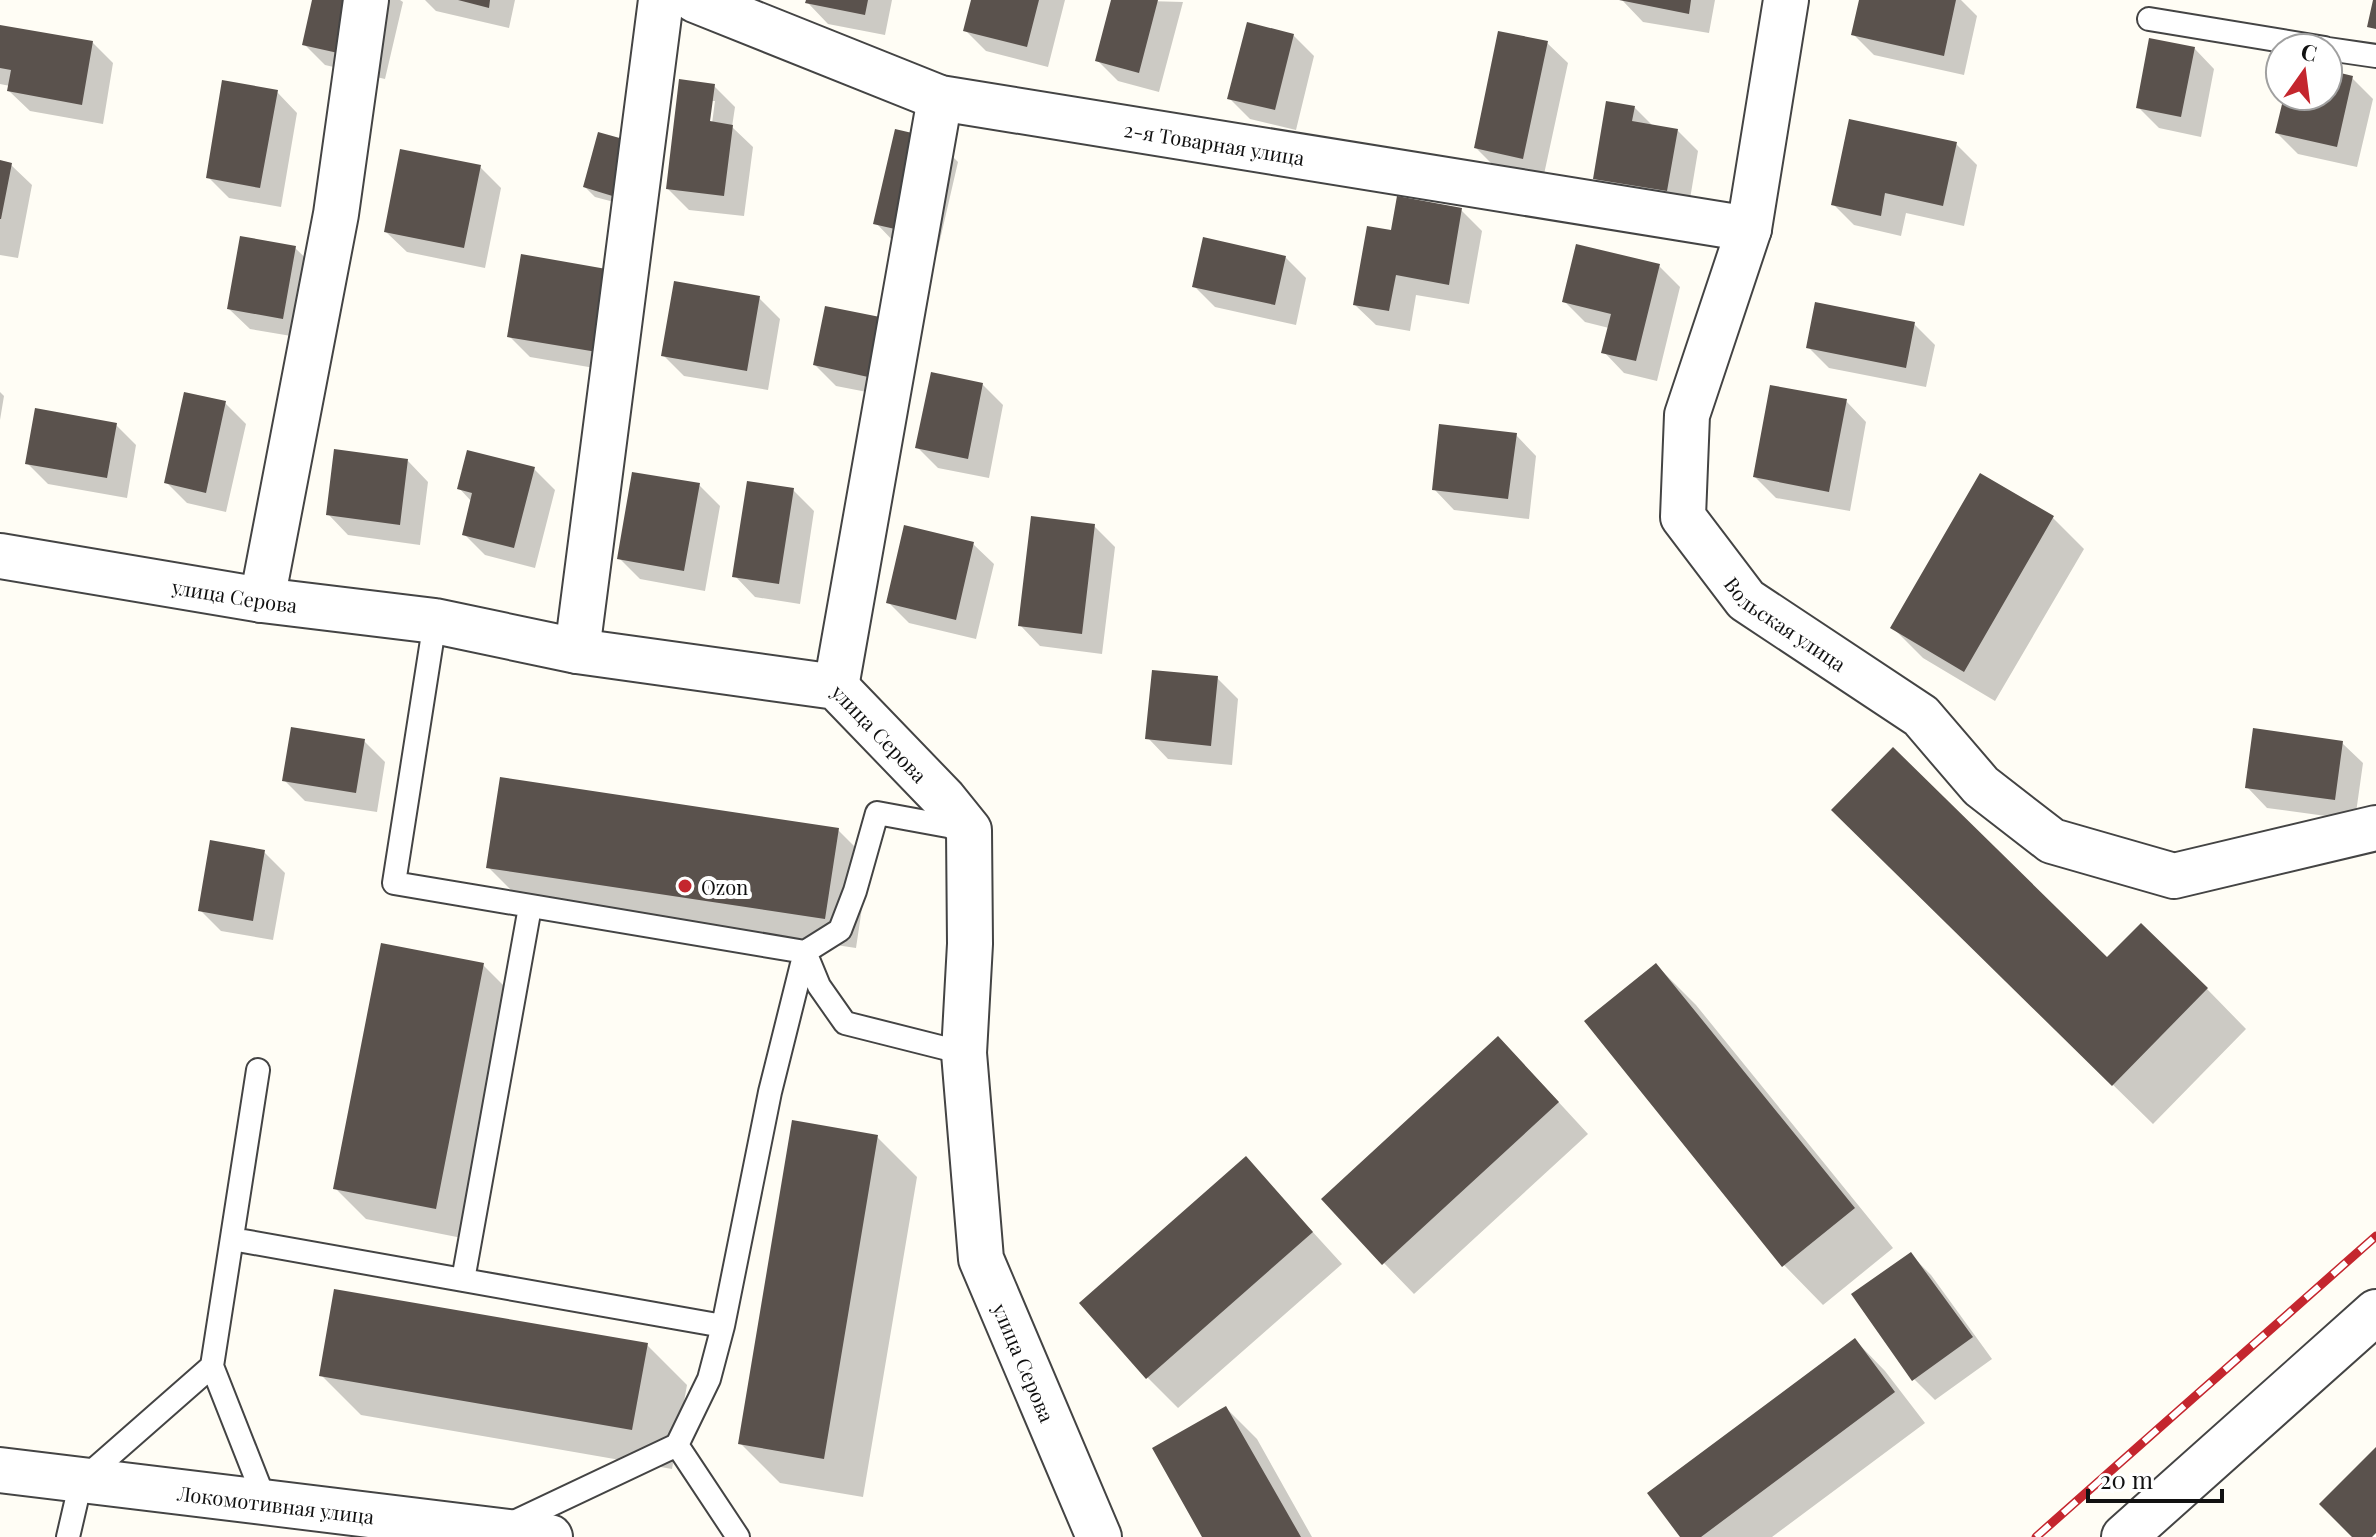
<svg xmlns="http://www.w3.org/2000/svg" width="2376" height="1537" font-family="'Playfair Display',serif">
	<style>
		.shadow { fill: #0003; fill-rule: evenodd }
		.building { fill: #5a524d }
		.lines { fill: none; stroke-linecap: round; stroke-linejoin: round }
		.lane-casing { stroke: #444; stroke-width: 26 }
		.street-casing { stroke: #444; stroke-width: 48 }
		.lane { stroke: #fff; stroke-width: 22 }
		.street { stroke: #fff; stroke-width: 44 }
		.rail-casing { stroke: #c4262e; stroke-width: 9 }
		.rail { stroke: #fff; stroke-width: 6; stroke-dasharray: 18; stroke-linecap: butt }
		.poi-dot { fill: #c4262e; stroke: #fff; stroke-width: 3 }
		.labels { text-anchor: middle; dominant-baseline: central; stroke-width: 8; stroke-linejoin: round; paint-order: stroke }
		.street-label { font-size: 20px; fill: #111; stroke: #fff }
		.poi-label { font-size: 20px; fill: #111; stroke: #fff; text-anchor: start }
	</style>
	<rect width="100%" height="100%" fill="#fffdf5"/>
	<path class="shadow" d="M314,0H400L403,2L385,79L325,65L304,44Z
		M425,0H515L509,28L436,11Z
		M808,0H892L885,35L828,24L808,3Z
		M973,0H1065L1048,67L986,51L966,31Z
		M1113,0L1183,2L1159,92L1118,81L1097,60Z
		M1622,0H1715L1709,33L1643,22Z
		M1861,0H1961L1977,16L1964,75L1874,55L1853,34Z
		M0,27L92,42L113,63L103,124L30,111L9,91L10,86L0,84Z
		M1293,35L1314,56L1296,130L1250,119L1229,98Z
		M1547,43L1568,63L1543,179L1497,169L1476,148Z
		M2194,48L2214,69L2201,137L2159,128L2138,107Z
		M2328,72L2352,78L2373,99L2357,167L2298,154L2277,133L2286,96H2328Z
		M714,86L735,107L732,127L753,147L744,216L689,210L668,189ZM711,101H715L711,131H707Z
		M277,92L297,113L281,207L229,198L208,177Z
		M1634,107L1653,126L1677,130L1698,151L1688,211L1616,199L1595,178Z
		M599,134L629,206L595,197L585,187Z
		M937,141L958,162L937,253L896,244L876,223Z
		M1956,144L1977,165L1964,226L1906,213L1901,236L1854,225L1833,204Z
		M0,162L11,165L32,185L18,258L0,255Z
		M480,167L501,188L485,268L407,252L386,232Z
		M1461,210L1482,231L1469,304L1416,295L1410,331L1376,325L1355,305L1393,233Z
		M295,248L316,268L303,338L250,329L229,309Z
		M523,257L618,372L530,357L509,336Z
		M1285,257L1306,278L1296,325L1215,307L1194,286Z
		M1659,266L1680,287L1657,381L1624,373L1604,352L1609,328L1585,322L1564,301Z
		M759,298L780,319L768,390L684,376L663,355Z
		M894,322L903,399L836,386L815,365Z
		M1914,324L1935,345L1926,387L1829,368L1808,347Z
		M982,384L1003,405L989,478L938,468L917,447Z
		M0,392L4,396L0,420Z
		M1846,401L1866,422L1850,511L1776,498L1755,477Z
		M225,403L246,424L226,512L187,503L166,482Z
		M116,425L136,445L127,498L48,484L27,463Z
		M1516,435L1536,456L1529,519L1454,510L1434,489Z
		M408,461L428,482L420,545L348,535L328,514Z
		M534,469L555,490L535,568L485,555L464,534L472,502L459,488Z
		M1981,476L2053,518L2084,549L1995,701L1923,658L1892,627Z
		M699,485L720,506L705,591L640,579L619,558Z
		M793,490L814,511L800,604L755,597L735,576Z
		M1094,526L1115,547L1102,654L1040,646L1020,625Z
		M973,544L994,564L976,639L909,623L888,602Z
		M1217,678L1238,699L1232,765L1168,759L1148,738Z
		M364,741L385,762L377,812L305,801L284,780Z
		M2342,743L2363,763L2355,820L2267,808L2247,787Z
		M838,830L869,861L856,948L519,898L488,867Z
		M1873,850L2107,960L2207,989L2246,1029L2153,1124Z
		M264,852L285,873L273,940L221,931L200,910Z
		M483,965L514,996L467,1239L366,1219L335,1188Z
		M1656,965L1696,1005L1893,1248L1823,1305L1784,1265Z
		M1529,1070L1588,1134L1414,1294L1384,1263Z
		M877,1137L917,1177L863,1497L780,1483L740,1443Z
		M1246,1159L1342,1264L1178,1408L1147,1377Z
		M1910,1254L1931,1275L1992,1359L1935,1400L1914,1379Z
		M1855,1340L1885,1371L1925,1423L1772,1537H1683Z
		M647,1345L687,1385L672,1469L361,1415L321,1375Z
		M1226,1408L1257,1439L1312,1537H1205Z"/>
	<path class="building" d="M312,0H378L365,59L302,45Z
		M458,0H490L489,8Z
		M806,0H868L865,15L805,3Z
		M971,0H1039L1027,47L963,31Z
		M1111,0H1158L1139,73L1095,61Z
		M1619,0H1691L1689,14Z
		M1859,0H1956L1944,56L1851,35Z
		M2373,0H2376V29L2367,27Z
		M1247,22L1294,34L1275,110L1227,99Z
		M0,25L93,41L82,105L7,91L11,70L0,68Z
		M1498,31L1548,41L1523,159L1474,148Z
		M2149,38L2195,47L2181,117L2136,108Z
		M2328,70L2353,76L2337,147L2275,133L2284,96H2328Z
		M679,79L715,84L710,121L733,125L724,196L666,189Z
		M222,80L278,90L260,188L206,178Z
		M1606,101L1635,106L1632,121L1678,129L1667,191L1593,179Z
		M1849,119L1957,142L1943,206L1885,193L1881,216L1831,205Z
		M895,129L938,139L917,234L873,224Z
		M598,132L634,142L619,198L583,187Z
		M400,149L481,165L464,248L384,232Z
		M0,160L12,163L1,219H0Z
		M1397,196L1462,208L1449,285L1396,275L1389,311L1353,305L1367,226L1391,230Z
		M240,236L296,246L283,319L227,309Z
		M1203,237L1286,256L1275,305L1192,287Z
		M1576,244L1660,264L1636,361L1601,353L1611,314L1562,302Z
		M521,254L612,270L597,352L507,337Z
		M674,281L760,296L747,371L661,356Z
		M1815,302L1915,322L1906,368L1806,348Z
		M825,306L895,320L882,380L813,365Z
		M931,372L983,383L968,459L915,448Z
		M1770,385L1847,399L1829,492L1753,477Z
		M184,392L226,401L206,493L164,483Z
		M35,408L117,423L107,478L25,464Z
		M1439,424L1517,433L1508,499L1432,490Z
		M334,449L408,459L400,525L326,515Z
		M467,450L535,467L514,548L462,535L472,493L457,489Z
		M632,472L700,483L684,571L617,559Z
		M1980,473L2054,516L1964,672L1890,628Z
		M747,481L794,488L779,584L732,577Z
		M1031,516L1095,524L1082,634L1018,626Z
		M904,525L974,542L956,620L886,603Z
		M1152,670L1218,676L1211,746L1145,739Z
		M291,727L365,739L356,793L282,781Z
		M2253,728L2343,741L2335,800L2245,788Z
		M1893,747L2107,957L2141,923L2208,988L2112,1086L1831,810Z
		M500,777L839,828L825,919L486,868Z
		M210,840L265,850L253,921L198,911Z
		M381,943L484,963L436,1209L333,1189Z
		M1656,963L1855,1208L1782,1267L1584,1021Z
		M1498,1036L1559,1102L1382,1265L1321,1199Z
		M792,1120L878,1135L824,1459L738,1444Z
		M1246,1156L1313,1232L1146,1379L1079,1303Z
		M1911,1252L1973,1337L1912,1381L1851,1294Z
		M334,1289L648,1343L632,1430L319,1376Z
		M1855,1338L1895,1392L1701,1537H1680L1647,1493Z
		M1226,1406L1301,1537H1202L1152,1448Z
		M2376,1447V1533L2372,1537H2352L2319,1504Z"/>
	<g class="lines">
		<defs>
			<path id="lane" d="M2149,19L2325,48
				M2328,49L2376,56
				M435,621L394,883L805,952L840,930L855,891L877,813L964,829
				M530,907L463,1280L723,1326
				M232,1239L463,1280
				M212,1366L266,1503
				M508,1525L677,1445
				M68,1537L81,1481L212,1366L258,1070
				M738,1537L677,1445L709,1379L723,1326L770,1092L805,952L819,986L845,1023L964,1053"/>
			<g id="street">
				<path id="s1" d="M695,0L940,98L1749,229"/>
				<path id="s2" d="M1786,0L1749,229L1687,415L1683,517L1746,600L1921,716L1981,786L2052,841L2174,876L2376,828"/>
				<path id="s3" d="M0,556L262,600L435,621L577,651L836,687L944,799L969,830L970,944L964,1053L981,1259L1099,1537"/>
				<path d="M262,600L336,214L366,0"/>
				<path d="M577,651L661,0"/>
				<path d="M836,687L940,98"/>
				<path id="s4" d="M0,1470L550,1537"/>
				<path d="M2124,1537L2376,1312"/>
			</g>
		</defs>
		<use href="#lane" class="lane-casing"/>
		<use href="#street" class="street-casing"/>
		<use href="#lane" class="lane"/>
		<use href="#street" class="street"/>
		<defs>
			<path id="rail" d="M2036,1537L2376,1236"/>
		</defs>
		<use href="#rail" class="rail-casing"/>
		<use href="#rail" class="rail"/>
	</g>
	<circle class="poi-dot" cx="685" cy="886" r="8"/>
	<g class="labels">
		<g class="street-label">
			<text stroke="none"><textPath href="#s1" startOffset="542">2-я Товарная улица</textPath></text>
			<text stroke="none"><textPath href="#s3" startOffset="238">улица Серова</textPath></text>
			<text stroke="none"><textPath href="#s2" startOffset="680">Вольская улица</textPath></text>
			<text stroke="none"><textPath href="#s3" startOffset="910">улица Серова</textPath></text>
			<text stroke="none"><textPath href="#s3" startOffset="1584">улица Серова</textPath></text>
			<text stroke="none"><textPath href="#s4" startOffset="278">Локомотивная улица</textPath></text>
		</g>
		<g class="poi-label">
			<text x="701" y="886">Ozon</text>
		</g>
	</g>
	<g transform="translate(2304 72) rotate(14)"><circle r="38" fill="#ffffff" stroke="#a0a0a0" stroke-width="2"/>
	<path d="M0-6L14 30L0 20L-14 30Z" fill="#c4262e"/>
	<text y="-12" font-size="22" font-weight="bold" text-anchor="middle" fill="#111111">С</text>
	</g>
	<path d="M2088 1489v12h134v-12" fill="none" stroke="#111111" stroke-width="4"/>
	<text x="2100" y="1489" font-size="24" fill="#111111" stroke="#ffffff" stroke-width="6" paint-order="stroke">20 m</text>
</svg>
